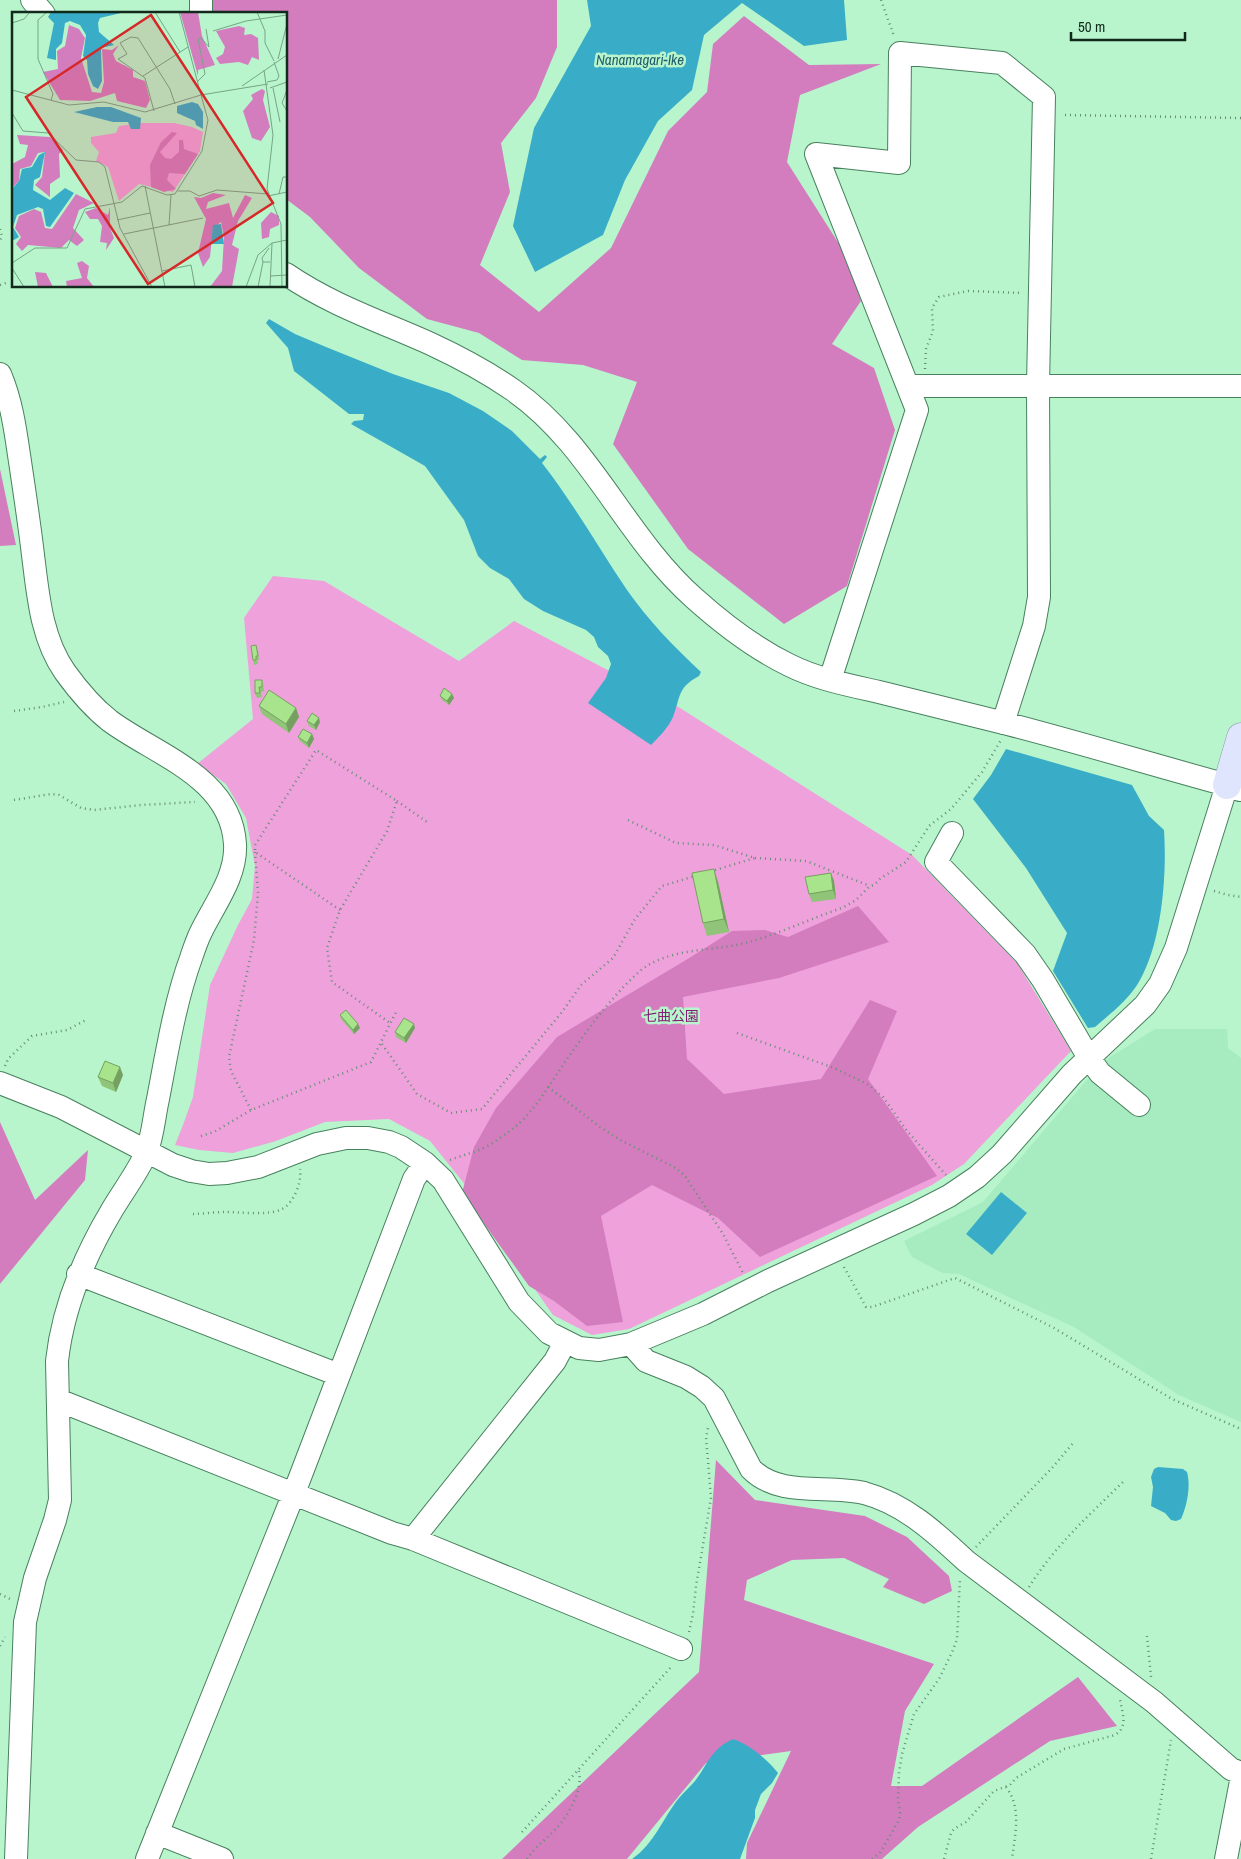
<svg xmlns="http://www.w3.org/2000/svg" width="1241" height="1859" font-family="'Archivo Narrow','Noto Sans JP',sans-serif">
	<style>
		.built { fill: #a7ebc0 }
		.green { fill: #eea1db }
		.forest { fill: #d37dbf }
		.water { fill: #39adc7 }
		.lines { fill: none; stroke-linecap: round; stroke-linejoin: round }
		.minor-casing { stroke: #48815e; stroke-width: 24 }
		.major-casing { stroke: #8a98ac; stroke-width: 29 }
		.path { stroke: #658f74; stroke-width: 2.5; stroke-dasharray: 1 4; stroke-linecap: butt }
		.minor { stroke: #fff; stroke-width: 22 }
		.major { stroke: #dfe5fc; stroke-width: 28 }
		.wall { fill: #90c478 }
		.shaded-wall { fill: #76a061 }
		.building { fill: #a8e48b; stroke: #76a061 }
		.labels { text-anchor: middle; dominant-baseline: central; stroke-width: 5; stroke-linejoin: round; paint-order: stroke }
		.park-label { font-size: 14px; fill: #821d71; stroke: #b8f5cd }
		.water-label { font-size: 15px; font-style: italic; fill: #205e6c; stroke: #b8f5cd }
		.inset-road { fill: none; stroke: #76a486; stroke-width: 1 }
		.view { fill: #d62828; fill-opacity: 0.15; stroke: #d62828; stroke-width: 2.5 }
		.inset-edge { fill: none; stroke: #122a1b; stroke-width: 2.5 }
	</style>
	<rect width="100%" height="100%" fill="#b8f5cd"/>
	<path class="built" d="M1155,1029H1227L1228,1048L1241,1058V1422L1179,1395L1074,1327L959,1274L943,1273L912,1257L904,1241L983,1202L1102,1062Z"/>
	<path class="green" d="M273,576L324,581L459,661L514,621L680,708L912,855L1017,963L1071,1051L964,1164L932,1185L629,1329L592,1335L553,1315L527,1278L479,1202L430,1141L389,1119L325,1122L276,1141L233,1153L199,1150L175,1145L183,1125L193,1097L210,985L238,925L252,899L255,866L246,818L226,784L197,764L253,719L244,618Z"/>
	<path class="forest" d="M213,0H557V47L536,98L501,143L510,192L480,265L539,312L611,248L668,131L707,92L713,44L744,16L809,65L881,64L800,95L787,162L846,255L861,301L832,344L874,368L895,430L847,586L784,624L688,549L613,444L637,382L583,365L522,360L479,333L427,319L359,268L310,217L286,199V14H212Z
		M0,469L16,545L0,546Z
		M858,906L889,942L779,978L683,997L687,1059L724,1094L821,1079L870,1000L897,1011L868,1079L937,1176L760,1257L718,1218L652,1185L601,1216L623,1322L587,1326L554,1301L529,1286L462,1193L474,1147L496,1108L557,1037L686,960L732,931L765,930L788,937Z
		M0,1122L35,1200L88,1150L85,1180L0,1284Z
		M716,1460L755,1500L865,1516L907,1537L949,1576L952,1591L924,1604L883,1587L889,1579L844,1558L792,1560L747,1580L744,1600L934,1664L905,1711L891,1786H922L1078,1677L1117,1726L1050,1741L918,1827L882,1859H746L747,1843L791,1751L706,1763L627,1859H502L699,1672Z"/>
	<path class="water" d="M587,0H844L847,40L804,46L742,3L704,35L692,90L658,121L625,180L603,235L535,272L513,226L534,128L591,26Z
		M269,319L295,334L326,347L393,374L449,393L483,411L512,431L540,459L545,455L547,457L542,463C574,504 598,547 627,590C648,620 674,647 701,672L699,676C677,688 681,696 673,717C668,728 659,737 651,745L588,703L606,678L611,664L608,656L598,647L594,637L586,630L543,611L524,599L509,579L490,568L478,556L464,520L425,466L351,424L354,421L363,420L364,414H349L294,371L288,348L266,323Z
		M1006,749L1132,785L1149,816L1164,830C1167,875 1162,941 1140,980C1129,1000 1111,1013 1095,1027L1088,1028L1053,971L1067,933L1026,868L973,799L991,775Z
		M1001,1192L1027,1213L992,1255L966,1234Z
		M1158,1467L1183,1469L1187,1472C1191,1486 1187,1506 1181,1519L1176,1521L1171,1520L1165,1513L1151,1506L1153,1487L1151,1477L1154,1469Z
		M733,1739C750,1745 767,1759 778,1773L772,1783L761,1794L755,1810V1818L740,1859H632C654,1844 663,1818 679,1798C684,1792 690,1787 695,1781C708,1764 711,1749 733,1739Z"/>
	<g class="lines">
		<defs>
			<path id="minor" d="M32,0L44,14
				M201,14V0
				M286,274C331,305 382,322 431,344C459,357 487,372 513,390C590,443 625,537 694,598C723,624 754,648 789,665C817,679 848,685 879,692C922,703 965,713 1008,724C1081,743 1154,765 1227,785L1240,790
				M0,374C11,400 15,427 19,455C24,488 29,521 33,555C38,594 41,638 65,672C78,690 92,707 110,721C156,755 231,777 235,844C237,876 214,905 201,932C197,940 194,949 191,958C175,1002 167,1052 158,1099C154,1116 153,1137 146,1153C139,1170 122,1193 112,1210C84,1257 63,1306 57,1361L60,1500L55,1520L35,1578L25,1622L16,1859
				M908,386H1241
				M830,680L917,410L816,154L899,163L900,53L1002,63L1044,97L1038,385L1039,597L1034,626L1003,723
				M952,833L936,862L1025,954L1043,980L1089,1058L1100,1073L1139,1105
				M0,1083L61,1107L173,1165L191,1171L209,1174L227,1173L258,1167L317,1144L346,1138H368L389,1142L401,1147L425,1163L443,1180L519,1302L549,1333L579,1348L599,1350L631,1344L703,1314L768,1281L914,1214L949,1196L977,1177L1002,1154L1072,1074L1145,1005L1160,984L1176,948L1227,785
				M78,1274L339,1375
				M631,1344L646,1361L686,1377L702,1387L714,1398L751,1469C780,1498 827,1484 864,1493C905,1504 936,1533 966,1561L1154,1702L1231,1769L1241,1773
				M58,1400L392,1533L413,1539L681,1649
				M413,1539L555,1361L565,1342
				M157,1833L222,1859
				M147,1859L294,1493L414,1179L425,1163
				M1226,1859L1241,1781"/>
			<path id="major" d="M1227,785L1241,737"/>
		</defs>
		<use href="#minor" class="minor-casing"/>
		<use href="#major" class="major-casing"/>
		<path class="path" d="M881,0L894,36
			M1065,115L1241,118
			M0,229L2,237L0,240
			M0,285L9,282
			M925,369L926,349L933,331L932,308L939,297L968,291L1023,293
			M14,711L42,707L64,702
			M14,800L51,794L59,795L81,808L94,810L141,805L195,802
			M397,801L427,822
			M628,820L676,843L714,845L755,858L712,871
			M755,858L806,861L870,886
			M1214,891L1228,895L1241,897
			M340,910L255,852V845L316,750L397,801L387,831L340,910L327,948L332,982L390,1023
			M737,1033L834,1068L869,1085L883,1097L907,1131L946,1175
			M382,1044L417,1094L451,1113L482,1109L562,1012L581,985L613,958L635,919L662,886L695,876
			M5,1066L8,1059L32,1036L67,1030L86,1020
			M548,1087L600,1127L622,1141L676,1168L685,1176L723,1234L743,1273
			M251,1110L231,1071L229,1057L254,940L258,893L255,852
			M201,1136L214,1132L251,1110L371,1062L396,1012
			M450,1160C460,1156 469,1154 479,1150C490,1146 501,1137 511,1130C534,1113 549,1085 565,1062C587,1030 611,997 640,971C670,946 718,952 753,941C783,932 812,918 842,908L856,900L870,886L874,885L881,878L906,862L929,826L951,809L982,772L1001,740
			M193,1214C203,1214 214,1212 224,1212C239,1212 269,1216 282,1209C294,1203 302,1182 300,1169
			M844,1267L866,1307H872L955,1278L1054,1328L1172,1399L1241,1429
			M976,1547L1052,1468L1074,1442
			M1029,1587C1054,1547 1089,1515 1123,1482
			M0,1594L12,1600
			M689,1632L693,1614L696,1586L711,1498L706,1437L708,1428
			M1147,1636L1151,1677
			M0,1646L5,1637
			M1006,1787C1022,1808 1015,1834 1012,1859
			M522,1832L672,1666
			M527,1859C534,1848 545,1840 555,1830C568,1816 585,1788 578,1769
			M872,1859L880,1853L899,1820L900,1813L898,1800L899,1773L902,1754L914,1714L939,1679L953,1650L957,1639L960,1579
			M944,1859L951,1833L954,1829L966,1822L994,1791L1010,1785L1016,1778L1064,1749L1115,1735C1129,1726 1122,1713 1120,1699
			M1151,1859L1171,1740"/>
		<use href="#minor" class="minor"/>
		<use href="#major" class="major"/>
	</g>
	<path class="wall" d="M258,650L259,660H257L258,664L254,665L253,660Z
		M262,680L263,684L264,691L261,692L262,697L257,698L255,693Z
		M452,694L454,698L449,705L442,700L440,696Z
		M259,706L296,708L299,717L289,733L262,714Z
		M307,721L320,722L316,730L309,726Z
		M312,734L314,739L309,748L300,741L298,737Z
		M834,881L836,899L812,902L809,894Z
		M718,882L729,932L707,936L703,923Z
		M340,1015L360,1028L354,1034L341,1019Z
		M415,1028L406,1043L396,1037L395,1032Z
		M123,1075L116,1092L102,1086L98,1077Z"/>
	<path class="shaded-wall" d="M452,694L454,698L449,705L447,701Z
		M296,708L299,717L289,733L286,724Z
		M319,718L320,722L316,730L314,725Z
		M312,734L314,739L309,748L307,743Z
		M714,869L718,882L729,932L724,919Z
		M831,873L834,881L836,899L833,890Z
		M358,1024L360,1028L354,1034L353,1030Z
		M414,1024L415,1028L406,1043L404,1038Z
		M120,1067L123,1075L116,1092L113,1083Z"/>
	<path class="building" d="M256,645L258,656H256V660H253L251,646Z
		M255,680H262V687H259L260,693H255Z
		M444,688L452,694L447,701L440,696Z
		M269,690L296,708L286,724L259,706Z
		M312,713L319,718L314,725L307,721Z
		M303,729L312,734L307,743L298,737Z
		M714,869L724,919L703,923L692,873Z
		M831,873L833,890L809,894L805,877Z
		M346,1010L358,1024L353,1030L340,1015Z
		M404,1018L414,1024L404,1038L395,1032Z
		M105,1061L120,1067L113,1083L98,1077Z"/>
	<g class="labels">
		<g class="park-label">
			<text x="671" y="1016">七曲公園</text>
		</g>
		<g class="water-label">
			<text x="640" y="59">Nanamagari-Ike</text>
		</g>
	</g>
	<g transform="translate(12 12)">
		<rect width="275" height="275" fill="#b8f5cd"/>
		<path d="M129,111H162L180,115L191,120L188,139L161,180L127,172L107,189L96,155L84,149L87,140L79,131V125L104,121L107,114Z" fill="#eea1db"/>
		<path d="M168,0H186L190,24L203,53L186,58V64ZM57,13L67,17L73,26L69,46L80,80L89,81L92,70L90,37L100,38L107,33L101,42L104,49L121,58V65L133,69L138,88L134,96L105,89L103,81L78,89L48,88L31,60L46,57L45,39L53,34ZM227,14L233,16L232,23L239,22L246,26L247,48L240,45L236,53L227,50L208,52L204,46L211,42L213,35L204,19ZM250,77L253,79L251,88L258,115L249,129L240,126L231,99L241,87L239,83ZM160,120L165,121L148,140L153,146L159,147L167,140V128H171L172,137L186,142L173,162L157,161L155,168L164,177L152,180L139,175L138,153L149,130ZM5,123L38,125L51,138L47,142L48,165L38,172V185L23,173L30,165L33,140L26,141L19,154L8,157L7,169L0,176V152L13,145L16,133L8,132ZM201,181L214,183L196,190L194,197L217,191L221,206L233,183L240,186L226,209L220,233L227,237L220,275H198L210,259L212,225L209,210L201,216L198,245L191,255L186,241L194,207L182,185L189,186ZM64,182L82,191L67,198L61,216L72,228L65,234L57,228L49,236L16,233L10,239L4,232L9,225L3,216L7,204L22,197L29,200L33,216L40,217ZM98,195V216L102,226L94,238L95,231L88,230L90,214L86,207H78L73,200L84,196L96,203ZM259,200L267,204V213L258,217L257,225L250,227L249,211ZM70,249L77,254L75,266L82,275H55L54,269L70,266L65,251ZM23,260L34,261L41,275H26Z" fill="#d37dbf"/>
		<path d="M39,0H113L88,6L86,11L87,20L102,33L89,36L90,69L86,77L81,74L76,62L75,48L71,44L74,23L68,13L58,9L53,11L50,31L44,37V48L35,46L42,11L36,5ZM180,90L186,92L191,100V117L184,113L183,109L165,101V94ZM85,95H99L129,106L128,117H119L116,110H101L62,100ZM33,140L28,165L22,168L21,178L38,188L53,176L62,181L38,215L34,214L31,197L26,195L5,203L1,215L7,225L0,229V177L7,169L10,157L20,155L27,143ZM209,212L212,232H199L201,213Z" fill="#39adc7"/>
		<path class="inset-road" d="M35,0L26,8V47L41,82L39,88M143,0L168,40M167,0L189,83M245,0L253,19V31L262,49M0,11L12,7L18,0M201,19L234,9L275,3M266,47L275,12M252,58L261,123L255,177L269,212L270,275M131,64L176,35M185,70L193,62L186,27L189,26L197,35L194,17M255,70L265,68L267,64L262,50M230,74L275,43M258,76L275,70M261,76L268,110M0,78L57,93L92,90L133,100L189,83L256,72M275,78L270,91L275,99M142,99L133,66L106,47L115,42L108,31L119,25L126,26L158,77L163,92M0,101L11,119L36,121L64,148L87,150L93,155L108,216L140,275M133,174L153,275M166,179H178L187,184L205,178L256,182M267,182L271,165H275M256,184L275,180M105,208L138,201M157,213L159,183M112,222L191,206M251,250L250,246L257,236M0,251L23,236H55L73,197L110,190L130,174L155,183L163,182L190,139L196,108L189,83M0,256L12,275M150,259L179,253L183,275M258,264L275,263M234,275L246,243L260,231M246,275L251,250H258M258,275L260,231L275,228"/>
		<path class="view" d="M139,3L261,191L136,272L14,85Z"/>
		<rect width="275" height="275" class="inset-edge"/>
	</g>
	<path d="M1071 32v8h114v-8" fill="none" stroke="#122a1b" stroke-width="2.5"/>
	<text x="1078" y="32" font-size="15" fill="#122a1b" stroke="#b8f5cd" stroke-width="4" paint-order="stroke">50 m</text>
</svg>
